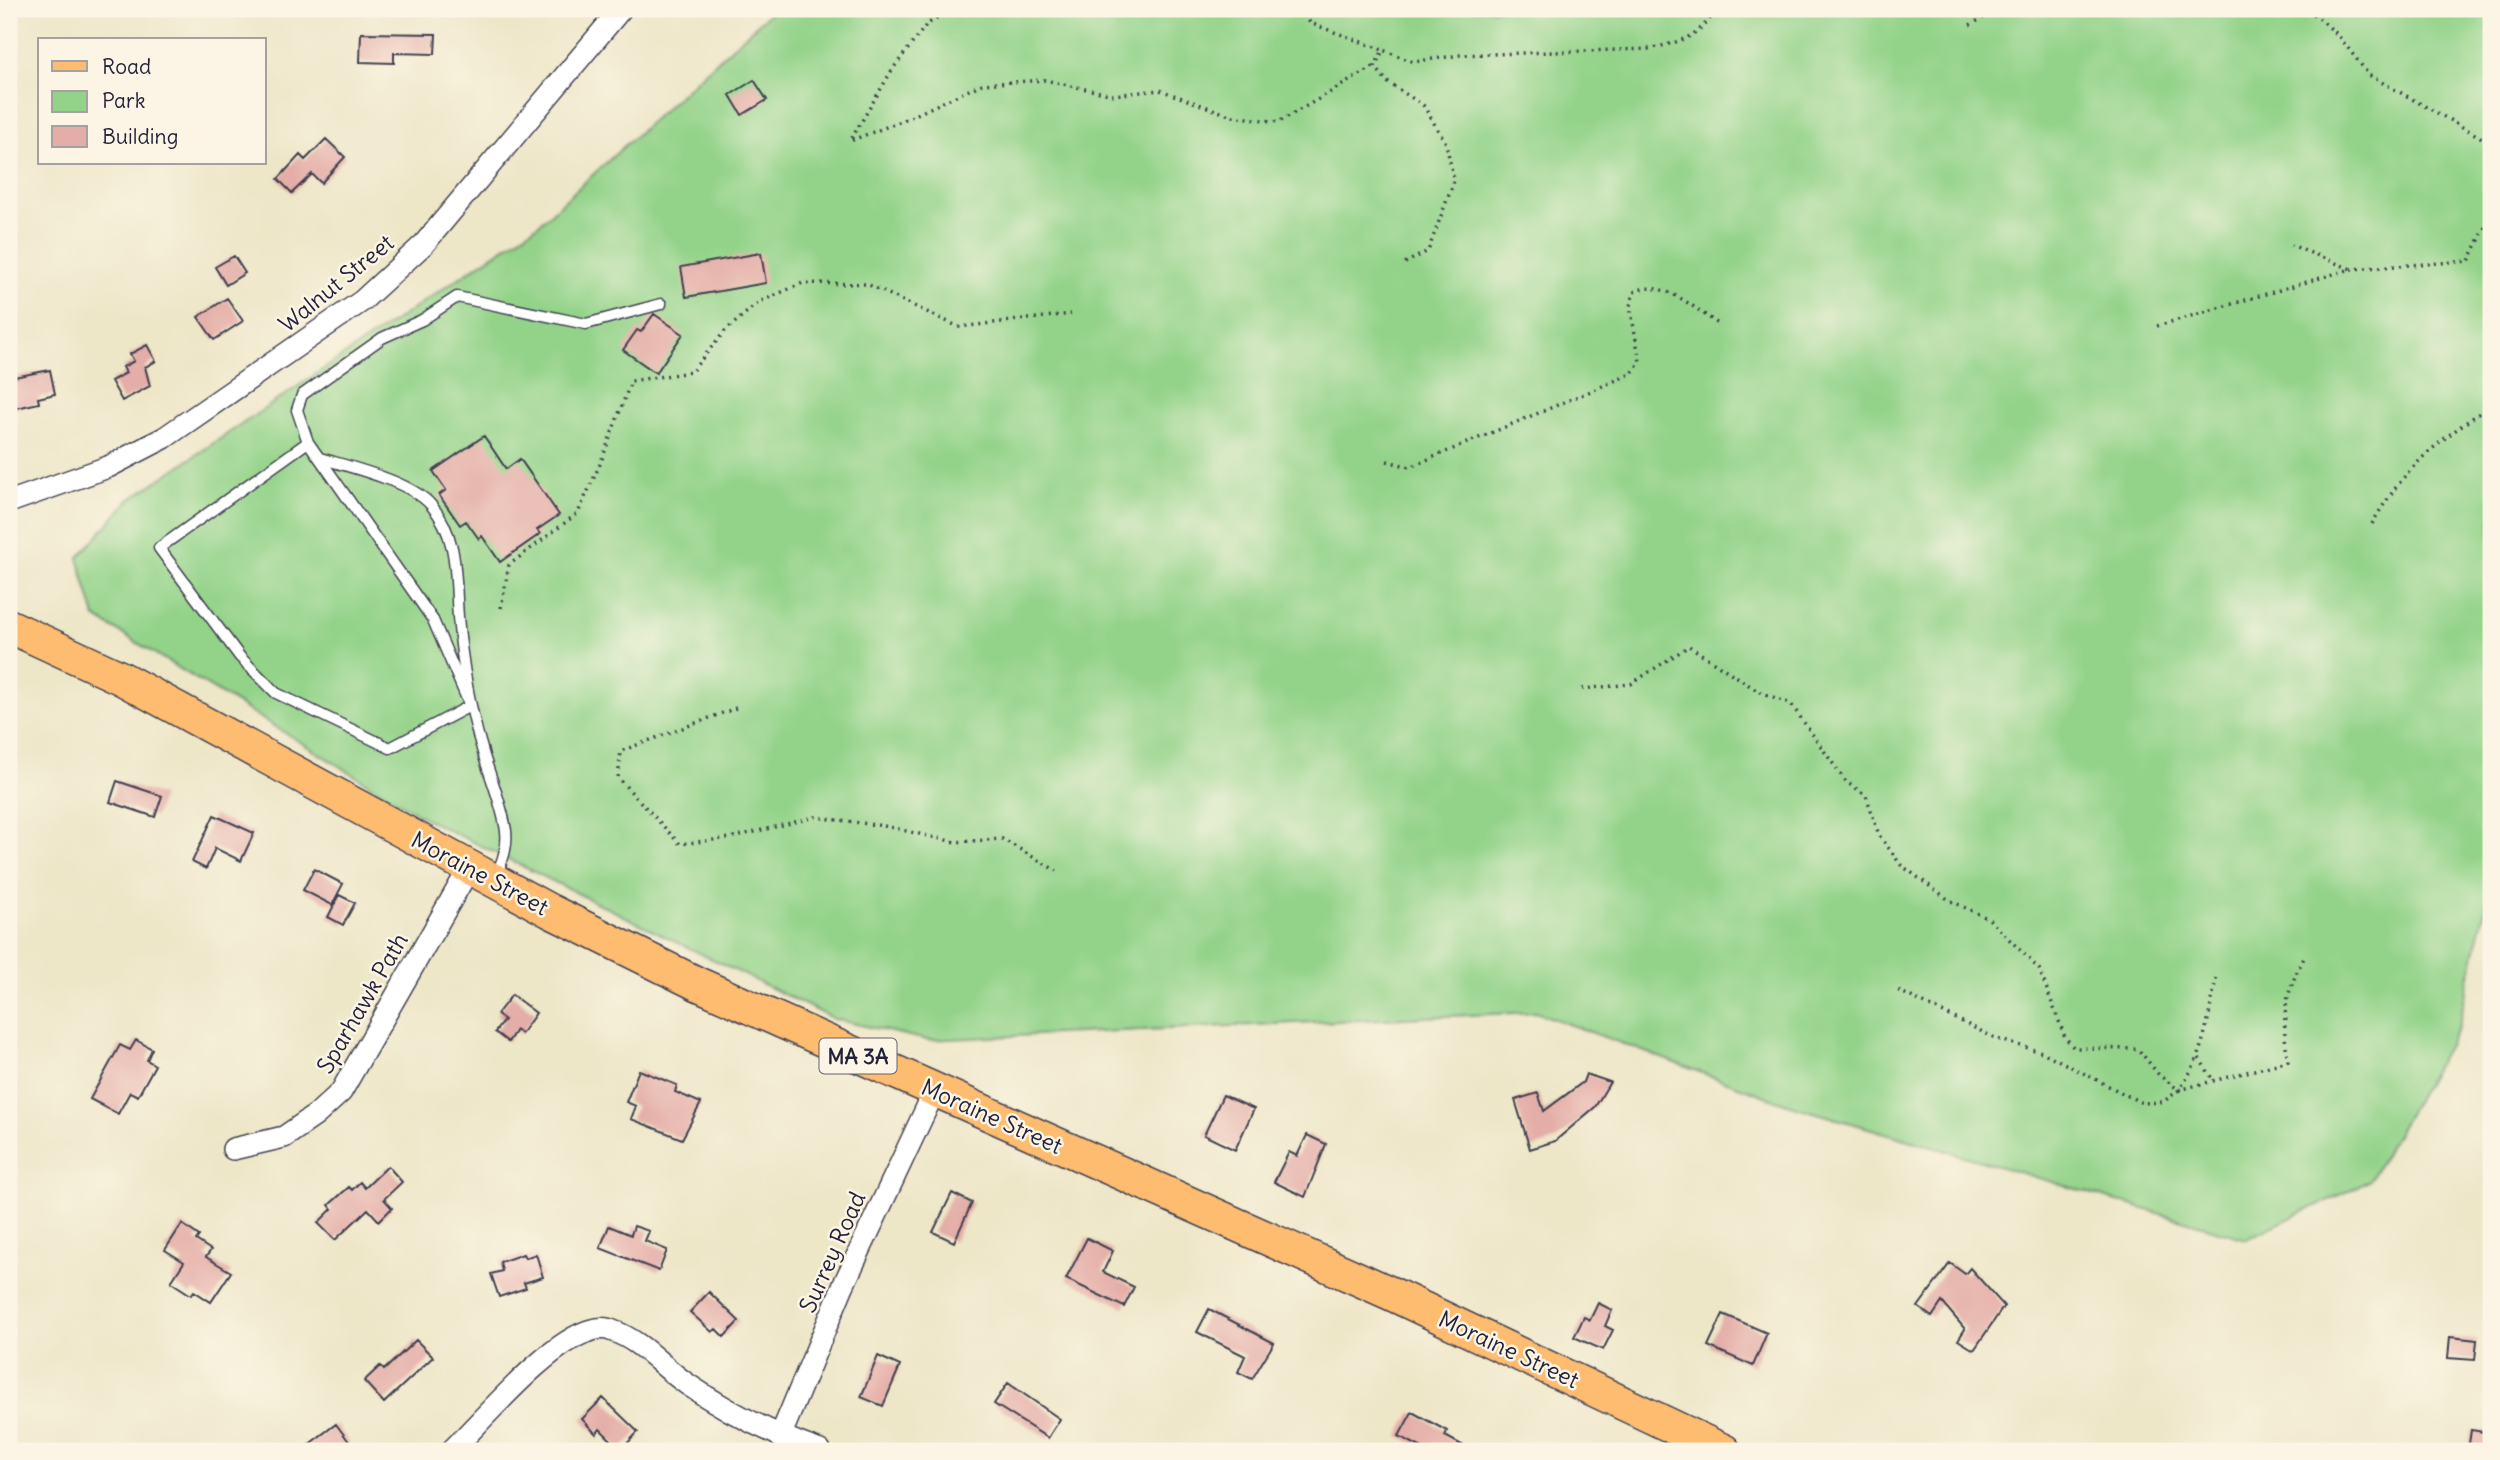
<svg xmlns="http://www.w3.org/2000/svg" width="2500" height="1460" font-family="Delius,sans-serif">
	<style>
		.green { fill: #93d389; stroke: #5a7a62; stroke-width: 2 }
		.building { fill: #e4ada7 }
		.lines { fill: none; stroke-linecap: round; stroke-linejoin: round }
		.lane-casing { stroke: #403f50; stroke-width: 13 }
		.street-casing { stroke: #403f50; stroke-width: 24 }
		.primary-casing { stroke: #403f50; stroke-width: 36 }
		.path { stroke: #403f50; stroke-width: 3.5; stroke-dasharray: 2 5; stroke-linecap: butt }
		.lane { stroke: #fff; stroke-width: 10 }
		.street { stroke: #fff; stroke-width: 21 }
		.primary { stroke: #fdbc70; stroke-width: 33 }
		.labels { text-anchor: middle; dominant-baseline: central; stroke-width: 5; stroke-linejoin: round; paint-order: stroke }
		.shield { fill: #fcf5e5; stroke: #63616e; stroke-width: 2 }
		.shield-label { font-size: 21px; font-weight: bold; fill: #22223b }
		.street-label { font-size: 23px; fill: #22223b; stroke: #fcf5e5 }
	</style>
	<rect width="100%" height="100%" fill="#fcf5e5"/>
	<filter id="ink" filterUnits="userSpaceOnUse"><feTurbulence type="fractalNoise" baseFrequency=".0143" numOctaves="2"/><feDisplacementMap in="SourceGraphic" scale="14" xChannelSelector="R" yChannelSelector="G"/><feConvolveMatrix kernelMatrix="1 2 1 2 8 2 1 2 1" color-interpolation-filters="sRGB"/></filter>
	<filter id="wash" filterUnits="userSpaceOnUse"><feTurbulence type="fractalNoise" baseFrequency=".00686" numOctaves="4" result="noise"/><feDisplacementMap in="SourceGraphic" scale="28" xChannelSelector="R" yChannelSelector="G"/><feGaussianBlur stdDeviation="1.57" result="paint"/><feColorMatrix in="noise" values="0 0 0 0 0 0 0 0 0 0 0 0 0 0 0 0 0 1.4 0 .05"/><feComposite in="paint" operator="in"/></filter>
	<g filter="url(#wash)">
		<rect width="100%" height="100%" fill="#ede6c7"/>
		<path class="green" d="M774,9H2491V882L2458,1028L2369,1181L2246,1239L1790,1105L1536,1012L927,1040L834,1019L428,820L95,617L78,558L129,500L538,225Z"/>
		<g id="blocks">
			<path class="building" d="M361,33L436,34L435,54L394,53V63L360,62Z
				M754,80L767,100L742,115L730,95Z
				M326,139L345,157L321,183L312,174L292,193L278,179L300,155L305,160Z
				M761,253L766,283L686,297L681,267Z
				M234,256L245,273L226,285L215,267Z
				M227,298L243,321L214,340L198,317Z
				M654,314L683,334L656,373L623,350L637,330L641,332Z
				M147,345L156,361L145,367L150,386L122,401L111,381L126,373L123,367L134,361L130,354Z
				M50,370L55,394L38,398L39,403L12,409L9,378Z
				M484,436L506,469L520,459L559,515L537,530L540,534L500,562L482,536L479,539L466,521L460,525L439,495L446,490L433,471Z
				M117,781L162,796L155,817L110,802Z
				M214,815L254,833L241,861L215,848L206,869L192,862Z
				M314,869L343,884L332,905L303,890Z
				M339,895L355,903L343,925L328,917Z
				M512,995L536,1013L521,1034L516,1030L508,1042L495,1032L504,1020L497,1014Z
				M136,1040L152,1049L147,1060L155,1065L138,1096L130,1092L118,1114L90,1099L120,1045L130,1050Z
				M639,1070L677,1085L675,1092L701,1103L682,1139L631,1119L636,1106L626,1102Z
				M1586,1074L1610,1082L1595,1107L1555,1141L1530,1149L1515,1100L1538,1093L1544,1111L1583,1082Z
				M1223,1095L1254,1109L1235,1150L1204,1135Z
				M1307,1135L1326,1144L1305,1197L1274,1182L1289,1152L1297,1156Z
				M388,1166L402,1182L384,1199L392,1208L379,1221L368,1209L335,1240L318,1223L332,1209L329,1205L349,1187L352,1190L360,1182L365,1188Z
				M952,1193L972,1203L954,1242L933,1232Z
				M182,1224L199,1236L196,1240L211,1250L206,1257L231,1272L211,1302L194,1291L191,1295L171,1282L184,1262L165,1250Z
				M609,1226L631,1235L634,1226L649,1231L645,1241L667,1250L659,1271L600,1248Z
				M1087,1238L1113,1251L1103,1272L1134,1287L1124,1307L1066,1279Z
				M523,1254L525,1258L536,1254L543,1277L524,1283L526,1288L499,1297L491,1274L502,1271L500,1262Z
				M1950,1263L1965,1274L1970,1268L2004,1306L1974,1350L1958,1340L1965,1329L1942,1302L1932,1317L1918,1307Z
				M709,1292L739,1321L724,1337L716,1329L712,1332L690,1312Z
				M1598,1303L1612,1310L1605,1326L1613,1330L1603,1350L1574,1337L1584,1317L1590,1320Z
				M1209,1309L1274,1343L1252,1379L1238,1372L1245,1356L1197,1332Z
				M1723,1314L1767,1333L1753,1366L1708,1346Z
				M2450,1337L2477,1340L2475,1360L2448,1358Z
				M416,1340L433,1357L384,1403L364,1381L380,1366L384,1370Z
				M878,1356L900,1366L883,1406L861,1397Z
				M1008,1383L1060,1419L1048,1438L994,1404Z
				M603,1398L638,1432L621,1450L600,1429L596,1434L582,1419Z
				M1412,1412L1447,1431L1445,1436L1473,1451H1428L1399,1436Z
				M336,1424L350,1443L340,1451H300Z
				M2471,1430L2491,1433V1451H2468Z"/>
		</g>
	</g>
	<g filter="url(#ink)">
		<use href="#blocks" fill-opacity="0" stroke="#403f50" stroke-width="2"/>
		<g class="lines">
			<defs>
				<path id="lane" d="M308,442L433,620L470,706L390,748L276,693L240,657L159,548Z
					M308,442L297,410L302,395L382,338L422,320L457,297L586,324L661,304
					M320,458C350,467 410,481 431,505C459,537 455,578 458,617C462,662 469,706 482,749C489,775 502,803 506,831C508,848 502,861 496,877"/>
				<path id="street" d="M9,502L108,467L164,438L362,301L424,244L621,9
					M233,1149L284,1137L316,1115L341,1092L470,867
					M780,1437L843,1286L935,1090
					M451,1451C484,1419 549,1341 592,1330C599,1328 607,1328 613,1331C642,1341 662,1367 687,1384C728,1412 774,1435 820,1451"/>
				<path id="primary" d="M9,626L121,678L550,911L698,984L1392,1294L1724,1451"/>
			</defs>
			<use href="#lane" class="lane-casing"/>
			<use href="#street" class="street-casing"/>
			<use href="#primary" class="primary-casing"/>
			<path class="path" d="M956,9L927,24L892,70L850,141L904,120L982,84L1045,80L1113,95L1160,90L1232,116L1279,122L1375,66
				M1301,9L1310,23L1383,50
				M2308,9L2337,34L2369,75L2491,143
				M1970,25L1999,9
				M1405,263L1428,251L1454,181L1446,143L1423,105L1387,82L1375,66L1383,50L1413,62L1460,55L1648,49C1676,43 1696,39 1713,14
				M2351,269L2469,261L2491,215
				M2157,326L2351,269L2291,245
				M1387,461L1410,467L1631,374L1640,362L1630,306L1634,292C1662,277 1696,310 1720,325
				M2372,524C2405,466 2437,442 2491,405
				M501,608L509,565L578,513L601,462L631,381L691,372L725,331L759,302L803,283L867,284L959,327L1071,314
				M1582,689L1631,684L1689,646L1758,691L1791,704L1846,782L1866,795L1879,835L1901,865L1949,900L1989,919L2039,969L2065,1037L2074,1048L2138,1049L2159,1075L2179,1090L2163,1102L2142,1103L2042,1052L1997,1039L1895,989
				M736,708L621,751L618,778L680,844L730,838L815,817L884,826L955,842L1002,839L1057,871
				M2216,978C2208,1019 2204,1056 2179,1090L2288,1061C2281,1016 2284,995 2306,954
				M2199,1058L2214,1081"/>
			<use href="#lane" class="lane"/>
			<use href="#street" class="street"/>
			<use href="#primary" class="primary"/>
		</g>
	</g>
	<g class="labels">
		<rect class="shield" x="819.5" y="1038.5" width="77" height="35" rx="5"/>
		<g class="shield-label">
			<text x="858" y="1056">MA 3A</text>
		</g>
		<g class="street-label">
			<text transform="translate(336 283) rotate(-39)">Walnut Street</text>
			<text transform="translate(480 873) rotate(28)">Moraine Street</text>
			<text transform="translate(362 1003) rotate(-60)">Sparhawk Path</text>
			<text transform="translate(992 1116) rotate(24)">Moraine Street</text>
			<text transform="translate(832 1252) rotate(-66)">Surrey Road</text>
			<text transform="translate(1509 1349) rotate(25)">Moraine Street</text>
		</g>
	</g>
	<rect width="2500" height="1460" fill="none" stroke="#fcf5e5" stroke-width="35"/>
	<rect x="38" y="38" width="228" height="126" fill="#fcf5e5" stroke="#a5a1a1" stroke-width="2"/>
	<rect x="52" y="61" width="35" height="10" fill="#fdbc70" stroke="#a5a1a1" stroke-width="2"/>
	<text x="102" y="74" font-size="21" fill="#22223b">Road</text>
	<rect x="52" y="91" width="35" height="21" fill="#93d389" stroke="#a5a1a1" stroke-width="2"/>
	<text x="102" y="108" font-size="21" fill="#22223b">Park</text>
	<rect x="52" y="126" width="35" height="21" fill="#e4ada7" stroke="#a5a1a1" stroke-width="2"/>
	<text x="102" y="144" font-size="21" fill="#22223b">Building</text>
</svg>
